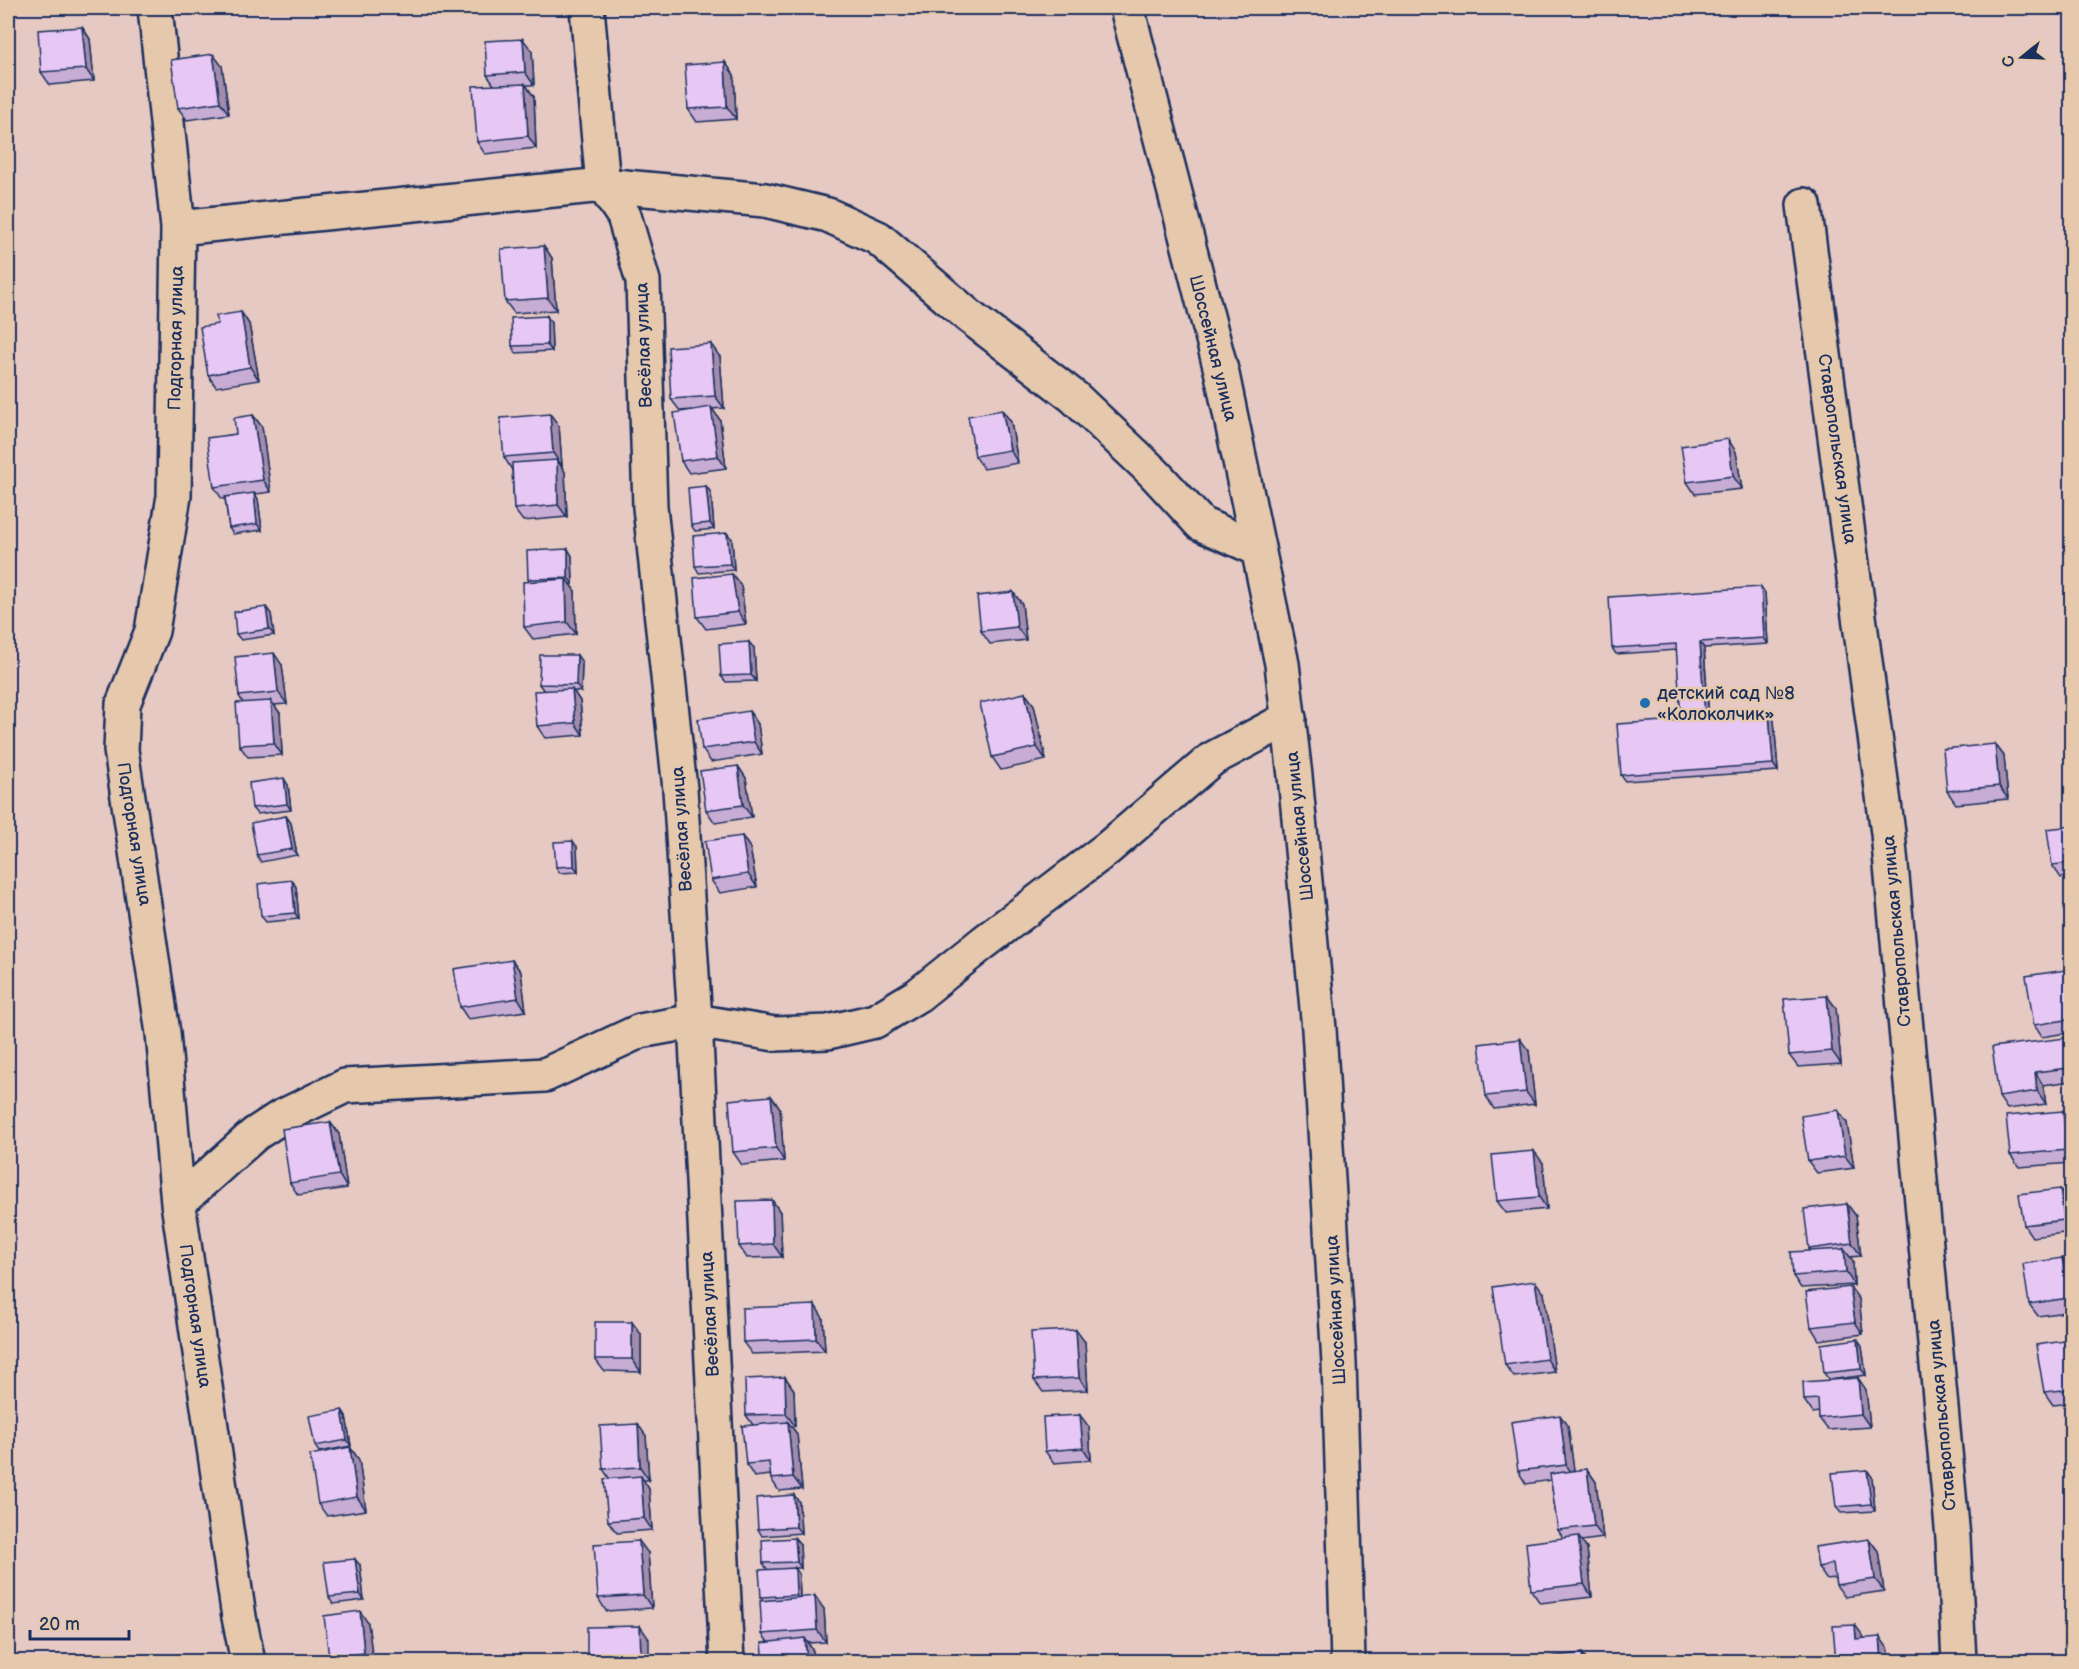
<svg xmlns="http://www.w3.org/2000/svg" width="2079" height="1669" font-family="'Balsamiq Sans',sans-serif">
	<style>
		.lines { fill: none; stroke-linecap: round; stroke-linejoin: round }
		.street-casing { stroke: #1b2f5e; stroke-width: 38 }
		.secondary-casing { stroke: #1b2f5e; stroke-width: 38 }
		.street { stroke: #e6c9ad; stroke-width: 33 }
		.secondary { stroke: #e6c9ad; stroke-width: 33 }
		.wall { fill: #c7acd3; stroke: #1b2f5e; stroke-width: 1.5 }
		.shaded-wall { fill: #a28cac; stroke: #1b2f5e; stroke-width: 1.5 }
		.building { fill: #e7c8f5; stroke: #1b2f5e; stroke-width: 1.5 }
		.poi-dot { fill: #1f6fb2; stroke: #e6c9ad; stroke-width: 2 }
		.labels { text-anchor: middle; dominant-baseline: central; stroke-width: 5; stroke-linejoin: round; paint-order: stroke }
		.street-label { font-size: 18px; fill: #1b2f5e; stroke: #e6c9ad }
		.poi-label { font-size: 18px; fill: #1b2f5e; stroke: #e6c9ad; text-anchor: start }
	</style>
	<rect width="100%" height="100%" fill="#e6c9c3"/>
	<filter id="ink" filterUnits="userSpaceOnUse"><feTurbulence type="fractalNoise" baseFrequency=".0167" numOctaves="2"/><feDisplacementMap in="SourceGraphic" scale="12" xChannelSelector="R" yChannelSelector="G"/><feConvolveMatrix kernelMatrix="1 2 1 2 8 2 1 2 1" color-interpolation-filters="sRGB"/></filter>
	<g filter="url(#ink)">
		<g class="lines">
			<defs>
				<path id="street" d="M155,8L178,228L174,496L152,631L123,704L121,750L163,1033L178,1203L239,1617L248,1662
					M587,8L603,185L624,216L643,281L650,507L680,789L695,1021L727,1662
					M1804,205L1888,833L1953,1538L1959,1662
					M178,228L603,185L765,200L828,215L878,238L970,317L1074,397L1154,473L1201,524L1258,549
					M178,1203L255,1134L281,1117L345,1086L545,1075L640,1031L695,1021L775,1034L828,1032L875,1021L918,995L983,943L1108,848L1212,759L1289,718"/>
				<path id="secondary" d="M1127,8L1222,374L1282,664L1295,776L1319,1029L1339,1363L1348,1662"/>
			</defs>
			<use href="#street" class="street-casing"/>
			<use href="#secondary" class="secondary-casing"/>
			<use href="#street" class="street"/>
			<use href="#secondary" class="secondary"/>
		</g>
		<path class="wall" d="M82,27L90,39L94,81L50,85L41,72Z
			M532,51L534,85H526L534,97L536,148L485,154L477,142L494,85L487,75Z
			M725,62L734,75L736,119L697,122L688,109Z
			M222,66L229,114L187,120L178,108Z
			M544,246L552,258L556,310L514,313L505,301Z
			M241,312L249,324L259,380L216,387L208,375L218,324Z
			M547,316L551,323L552,351L516,353L512,346Z
			M720,357L724,408L712,409L720,420L726,468L689,473L681,461L691,410L680,411L671,399Z
			M1002,410L1011,422L1018,463L984,469L975,456Z
			M550,414L559,426L562,466H561L565,472L567,517L523,521L514,509L512,470L504,457Z
			M253,415L262,427L271,492L255,494L258,499L262,530L233,534L229,528L225,499H222L214,487L236,434Z
			M1736,452L1742,489L1695,494L1687,482Z
			M706,486L711,493L714,529L695,531L691,525Z
			M732,539L734,570L699,573L695,566Z
			M568,549L572,556L573,584H570L575,591L576,634L533,639L524,627L529,581L528,579Z
			M732,574L741,586L746,624L706,629L697,617Z
			M1761,587L1765,593L1768,644L1704,648L1709,718L1774,720L1778,771L1625,781L1621,775L1681,720L1677,650L1616,654L1612,648Z
			M1013,592L1022,604L1026,640L990,644L981,631Z
			M266,607L271,614L274,635L241,640L236,634Z
			M754,648L756,681L726,682L721,676Z
			M582,662L581,692L573,691L580,701L583,735L545,738L537,726L544,691L539,684Z
			M282,665L287,704L274,705L280,713L282,755L248,757L239,745L243,703L239,696Z
			M1025,693L1034,705L1046,760L1001,770L992,757Z
			M749,711L758,724L762,754L711,762L702,749Z
			M1995,744L2004,756L2008,799L1956,804L1947,791Z
			M738,766L746,778L752,817L715,823L706,810Z
			M288,785L291,810L257,814L252,808Z
			M286,816L291,823L297,855L261,862L257,855Z
			M2072,826V876L2061,878L2052,865Z
			M742,836L750,848L757,887L720,893L711,880Z
			M577,847L578,872L560,873L556,867Z
			M292,880L296,887L299,919L266,922L261,916Z
			M512,960L521,972L526,1011L468,1019L460,1007Z
			M2072,969V1032L2042,1037L2034,1025Z
			M1827,996L1836,1008L1841,1064L1798,1067L1789,1055Z
			M2072,1047V1081L2043,1085L2046,1104L2007,1109L1999,1097Z
			M1529,1051L1535,1104L1494,1109L1486,1096Z
			M771,1096L780,1108L784,1161L742,1165L733,1152Z
			M2063,1111L2072,1123V1163L2019,1167L2010,1155Z
			M330,1122L339,1134L347,1188L298,1195L290,1183Z
			M1847,1123L1854,1168L1817,1173L1808,1161Z
			M1543,1163L1547,1209L1506,1213L1497,1201Z
			M2060,1189L2068,1201L2072,1232L2032,1237L2024,1225Z
			M772,1200L780,1212L782,1257L747,1258L739,1246Z
			M1847,1204L1856,1216L1861,1256L1850,1257L1853,1261L1854,1285L1801,1288L1793,1276L1811,1251L1809,1249Z
			M2062,1258L2071,1270L2072,1311L2038,1316L2029,1304Z
			M1544,1293L1555,1372L1514,1377L1505,1365Z
			M1859,1299L1863,1334L1819,1340L1811,1327Z
			M823,1318L825,1351L752,1354L743,1342Z
			M641,1334V1372L604,1371L595,1359Z
			M1858,1339L1862,1346L1866,1375L1829,1380L1824,1373Z
			M2072,1340V1403L2053,1405L2044,1392Z
			M1085,1342L1088,1390L1043,1392L1034,1380Z
			M785,1377L794,1390L795,1426H791L797,1434L802,1489L779,1491L771,1479L770,1475L754,1477L746,1464L753,1425L746,1415Z
			M1858,1378L1866,1390L1870,1427L1828,1430L1819,1418V1412L1813,1413L1804,1400Z
			M342,1410L346,1416L351,1446L319,1452L315,1446Z
			M1089,1427L1091,1460L1054,1463L1045,1451Z
			M1568,1427L1574,1471L1587,1469L1596,1482L1603,1538L1581,1541L1587,1549L1592,1597L1540,1603L1531,1590L1563,1538L1558,1530L1551,1480L1526,1484L1518,1471Z
			M646,1436L649,1480H643L649,1489L652,1530L617,1533L608,1521L609,1478L603,1469Z
			M350,1447L359,1460L366,1510L327,1516L318,1504Z
			M1867,1470L1872,1477L1875,1511L1841,1513L1836,1507Z
			M794,1495L799,1502L801,1533L762,1536L758,1529Z
			M1869,1539L1878,1551L1884,1591L1845,1597L1836,1585L1835,1578L1826,1579L1818,1567Z
			M800,1544L801,1568H795L799,1574L800,1597L824,1609L826,1642L808,1643L813,1651L768,1642L762,1634L763,1600L761,1597L767,1569L763,1563Z
			M648,1553L652,1608L606,1611L598,1598Z
			M360,1565L364,1600L333,1604L329,1597Z
			M368,1623L373,1662H331L329,1658Z"/>
		<path class="shaded-wall" d="M82,27L90,39L94,81L86,69Z
			M523,39L532,51L534,85L525,72Z
			M213,54L222,66L229,114L220,102Z
			M725,62L734,75L736,119L727,107Z
			M525,84L534,97L536,148L528,136Z
			M544,246L552,258L556,310L548,298Z
			M241,312L249,324L259,380L250,367Z
			M547,316L551,323L552,351L547,345Z
			M711,344L720,357L724,408L715,396Z
			M711,407L720,420L726,468L718,456Z
			M1002,410L1011,422L1018,463L1010,450Z
			M550,414L559,426L562,466L553,453Z
			M253,415L262,427L271,492L263,480Z
			M1728,439L1736,452L1742,489L1733,476Z
			M557,460L565,472L567,517L558,505Z
			M706,486L711,493L714,529L710,523Z
			M254,493L258,499L262,530L257,524Z
			M727,533L732,539L734,570L730,564Z
			M568,549L572,556L573,584L568,578Z
			M732,574L741,586L746,624L738,612Z
			M566,579L575,591L576,634L567,622Z
			M1761,587L1765,593L1768,644L1764,638Z
			M1013,592L1022,604L1026,640L1017,627Z
			M266,607L271,614L274,635L269,629Z
			M749,642L754,648L756,681L751,675Z
			M1700,642L1704,648L1709,724L1705,718Z
			M274,653L282,665L287,704L278,692Z
			M577,655L582,662L581,692L576,685Z
			M572,689L580,701L583,735L575,723Z
			M1025,693L1034,705L1046,760L1037,747Z
			M271,701L280,713L282,755L274,743Z
			M749,711L758,724L762,754L754,742Z
			M1769,714L1774,720L1778,771L1773,764Z
			M1995,744L2004,756L2008,799L1999,786Z
			M738,766L746,778L752,817L743,805Z
			M284,778L288,785L291,810L287,804Z
			M286,816L291,823L297,855L292,849Z
			M742,836L750,848L757,887L748,874Z
			M573,841L577,847L578,872L574,866Z
			M292,880L296,887L299,919L295,913Z
			M512,960L521,972L526,1011L518,998Z
			M1827,996L1836,1008L1841,1064L1832,1051Z
			M2065,1038L2072,1047V1071L2069,1068Z
			M1520,1039L1529,1051L1535,1104L1526,1092Z
			M2035,1072L2043,1085L2046,1104L2037,1091Z
			M771,1096L780,1108L784,1161L776,1148Z
			M1838,1110L1847,1123L1854,1168L1845,1156Z
			M2063,1111L2072,1123V1156L2067,1150Z
			M330,1122L339,1134L347,1188L339,1175Z
			M1534,1151L1543,1163L1547,1209L1539,1197Z
			M2060,1189L2068,1201L2072,1231L2064,1220Z
			M772,1200L780,1212L782,1257L773,1244Z
			M1847,1204L1856,1216L1861,1256L1852,1243Z
			M1844,1249L1853,1261L1854,1285L1846,1272Z
			M2062,1258L2071,1270L2072,1302L2068,1298Z
			M1535,1281L1544,1293L1555,1372L1547,1359Z
			M1850,1287L1859,1299L1863,1334L1855,1322Z
			M815,1305L823,1318L825,1351L816,1339Z
			M632,1322L641,1334V1372L632,1359Z
			M1076,1330L1085,1342L1088,1390L1079,1378Z
			M1858,1339L1862,1346L1866,1375L1861,1369Z
			M785,1377L794,1390L795,1426L786,1414Z
			M1858,1378L1866,1390L1870,1427L1861,1414Z
			M342,1410L346,1416L351,1446L347,1440Z
			M1080,1415L1089,1427L1091,1460L1083,1448Z
			M1560,1415L1568,1427L1575,1477L1566,1465Z
			M788,1422L797,1434L802,1489L793,1477Z
			M638,1424L646,1436L649,1480L640,1467Z
			M350,1447L359,1460L366,1510L357,1497Z
			M1587,1469L1596,1482L1603,1538L1594,1526Z
			M1867,1470L1872,1477L1875,1511L1871,1504Z
			M641,1476L649,1489L652,1530L644,1518Z
			M794,1495L799,1502L801,1533L796,1527Z
			M1578,1536L1587,1549L1592,1597L1584,1584Z
			M795,1538L800,1544L801,1568L797,1562Z
			M1869,1539L1878,1551L1884,1591L1875,1579Z
			M639,1541L648,1553L652,1608L643,1595Z
			M355,1559L360,1565L364,1600L360,1594Z
			M795,1568L799,1574L800,1601L796,1595Z
			M815,1596L824,1609L826,1642L817,1630Z
			M360,1611L368,1623L373,1662H370L364,1653Z
			M1855,1625L1864,1637L1865,1651L1856,1639Z
			M640,1626L649,1639V1662H641Z
			M1880,1637L1889,1650L1890,1662H1882Z
			M805,1638L813,1651L814,1662H807Z
			M1582,1653L1588,1662H1583Z"/>
		<path class="building" d="M82,27L86,69L41,72L38,30Z
			M523,39L525,72L487,75L485,41Z
			M213,54L220,102L178,108L171,60Z
			M725,62L727,107L688,109L685,65Z
			M525,84L528,136L477,142L473,86Z
			M544,246L548,298L505,301L501,249Z
			M241,312L250,367L208,375L200,327L218,324L216,316Z
			M547,316V345L512,346L511,318Z
			M711,344L715,396L671,399L668,347Z
			M711,407L718,456L681,461L674,413Z
			M1002,410L1010,450L975,456L968,416Z
			M550,414L553,453L504,457L500,418Z
			M253,415L263,480L214,487L207,438L236,434L234,418Z
			M1728,439L1733,476L1687,482L1681,446Z
			M557,460L558,505L514,509L512,463Z
			M706,486L710,523L691,525L688,488Z
			M254,493L257,524L229,528L225,497Z
			M727,533L730,564L695,566L693,536Z
			M568,549V578L528,579L527,551Z
			M732,574L738,612L697,617L694,578Z
			M566,579L567,622L524,627L523,582Z
			M1761,587L1764,638L1700,642L1705,718L1769,714L1773,764L1621,775L1617,724L1681,720L1676,644L1612,648L1609,597Z
			M1013,592L1017,627L981,631L977,596Z
			M266,607L269,629L236,634L234,612Z
			M749,642L751,675L721,676L719,644Z
			M274,653L278,692L239,696L235,657Z
			M540,655H577L576,685L539,684Z
			M572,689L575,723L537,726L534,691Z
			M1025,693L1037,747L992,757L980,703Z
			M271,701L274,743L239,745L236,703Z
			M749,711L754,742L702,749L698,719Z
			M1995,744L1999,786L1947,791L1943,749Z
			M738,766L743,805L706,810L700,771Z
			M284,778L287,804L252,808L249,783Z
			M286,816L292,849L257,855L251,823Z
			M2072,826V863L2052,865L2047,829Z
			M742,836L748,874L711,880L705,841Z
			M573,841L574,866L556,867L554,842Z
			M292,880L295,913L261,916L258,884Z
			M512,960L518,998L460,1007L454,969Z
			M2072,969V1019L2034,1025L2026,976Z
			M1827,996L1832,1051L1789,1055L1784,999Z
			M2065,1038L2069,1068L2035,1072L2037,1091L1999,1097L1992,1047Z
			M1520,1039L1526,1092L1486,1096L1479,1044Z
			M771,1096L776,1148L733,1152L729,1100Z
			M1838,1110L1845,1156L1808,1161L1801,1116Z
			M2063,1111L2067,1150L2010,1155L2006,1116Z
			M330,1122L339,1175L290,1183L282,1129Z
			M1534,1151L1539,1197L1497,1201L1492,1155Z
			M2060,1189L2064,1220L2024,1225L2019,1194Z
			M772,1200L773,1244L739,1246L737,1201Z
			M1847,1204L1852,1243L1809,1249L1804,1209Z
			M1844,1249L1846,1272L1793,1276L1791,1252Z
			M2062,1258L2068,1298L2029,1304L2023,1264Z
			M1535,1281L1547,1359L1505,1365L1493,1287Z
			M1850,1287L1855,1322L1811,1327L1806,1292Z
			M815,1305L816,1339L743,1342L742,1308Z
			M595,1322H632V1359H595Z
			M1076,1330L1079,1378L1034,1380L1031,1332Z
			M1858,1339L1861,1369L1824,1373L1821,1344Z
			M2072,1340V1389L2044,1392L2036,1345Z
			M785,1377L786,1414L746,1415L745,1379Z
			M1858,1378L1861,1414L1819,1418L1818,1399L1804,1400L1803,1382Z
			M342,1410L347,1440L315,1446L309,1416Z
			M1080,1415L1083,1448L1045,1451L1043,1417Z
			M1560,1415L1566,1465L1518,1471L1511,1422Z
			M788,1422L793,1477L771,1479L769,1462L746,1464L742,1426Z
			M638,1424L640,1467L603,1469L600,1426Z
			M350,1447L357,1497L318,1504L310,1455Z
			M2067,1449H2072V1482Z
			M1587,1469L1594,1526L1558,1530L1550,1474Z
			M1867,1470L1871,1504L1836,1507L1832,1473Z
			M641,1476L644,1518L608,1521L604,1479Z
			M794,1495L796,1527L758,1529L756,1498Z
			M1578,1536L1584,1584L1531,1590L1526,1543Z
			M795,1538L797,1562L763,1563L762,1540Z
			M1869,1539L1875,1579L1836,1585L1833,1564L1818,1567L1815,1547Z
			M639,1541L643,1595L598,1598L594,1544Z
			M355,1559L360,1594L329,1597L324,1562Z
			M795,1568L796,1595L761,1597L759,1570Z
			M815,1596L817,1630L762,1634L760,1601Z
			M360,1611L364,1653L329,1658L324,1616Z
			M1855,1625L1856,1639L1880,1637L1882,1662H1836L1833,1626Z
			M640,1626L641,1662H587V1627Z
			M805,1638L807,1662H764L762,1643Z
			M1582,1653L1583,1662H1533L1532,1659Z"/>
	</g>
	<circle class="poi-dot" cx="1645" cy="703" r="6"/>
	<g class="labels">
		<g class="street-label">
			<text transform="translate(176 338) rotate(-89)">Подгорная улица</text>
			<text transform="translate(644 345) rotate(-92)">Весёлая улица</text>
			<text transform="translate(1213 348) rotate(76)">Шоссейная улица</text>
			<text transform="translate(1837 449) rotate(82)">Ставропольская улица</text>
			<text transform="translate(1300 826) rotate(-96)">Шоссейная улица</text>
			<text transform="translate(682 829) rotate(-94)">Весёлая улица</text>
			<text transform="translate(134 834) rotate(81)">Подгорная улица</text>
			<text transform="translate(1897 931) rotate(-95)">Ставропольская улица</text>
			<text transform="translate(1336 1310) rotate(-93)">Шоссейная улица</text>
			<text transform="translate(710 1314) rotate(-93)">Весёлая улица</text>
			<text transform="translate(195 1316) rotate(82)">Подгорная улица</text>
			<text transform="translate(1942 1415) rotate(-95)">Ставропольская улица</text>
		</g>
		<g class="poi-label">
			<text x="1657" y="693">детский сад №8<tspan x="1657" dy="21">«Колоколчик»</tspan></text>
		</g>
	</g>
	<rect width="2079" height="1669" fill="none" stroke="#e6c9ad" stroke-width="30"/>
	<rect x="15" y="15" width="2049" height="1639" fill="none" stroke="#1b2f5e" stroke-width="2" filter="url(#ink)"/>
	<g transform="translate(2022 57) rotate(252)" stroke="#e6c9ad" stroke-width="4.5" paint-order="stroke">
	<path d="M0-4.5L10 22L0 15L-10 22Z" fill="#1b2f5e"/>
	<text y="-9" font-size="16" font-weight="bold" text-anchor="middle" fill="#1b2f5e">С</text>
	</g>
	<path d="M30 1630v9h99v-9" fill="none" stroke="#1b2f5e" stroke-width="3"/>
	<text x="39" y="1630" font-size="18" fill="#1b2f5e" stroke="#e6c9ad" stroke-width="4.5" paint-order="stroke">20 m</text>
</svg>
